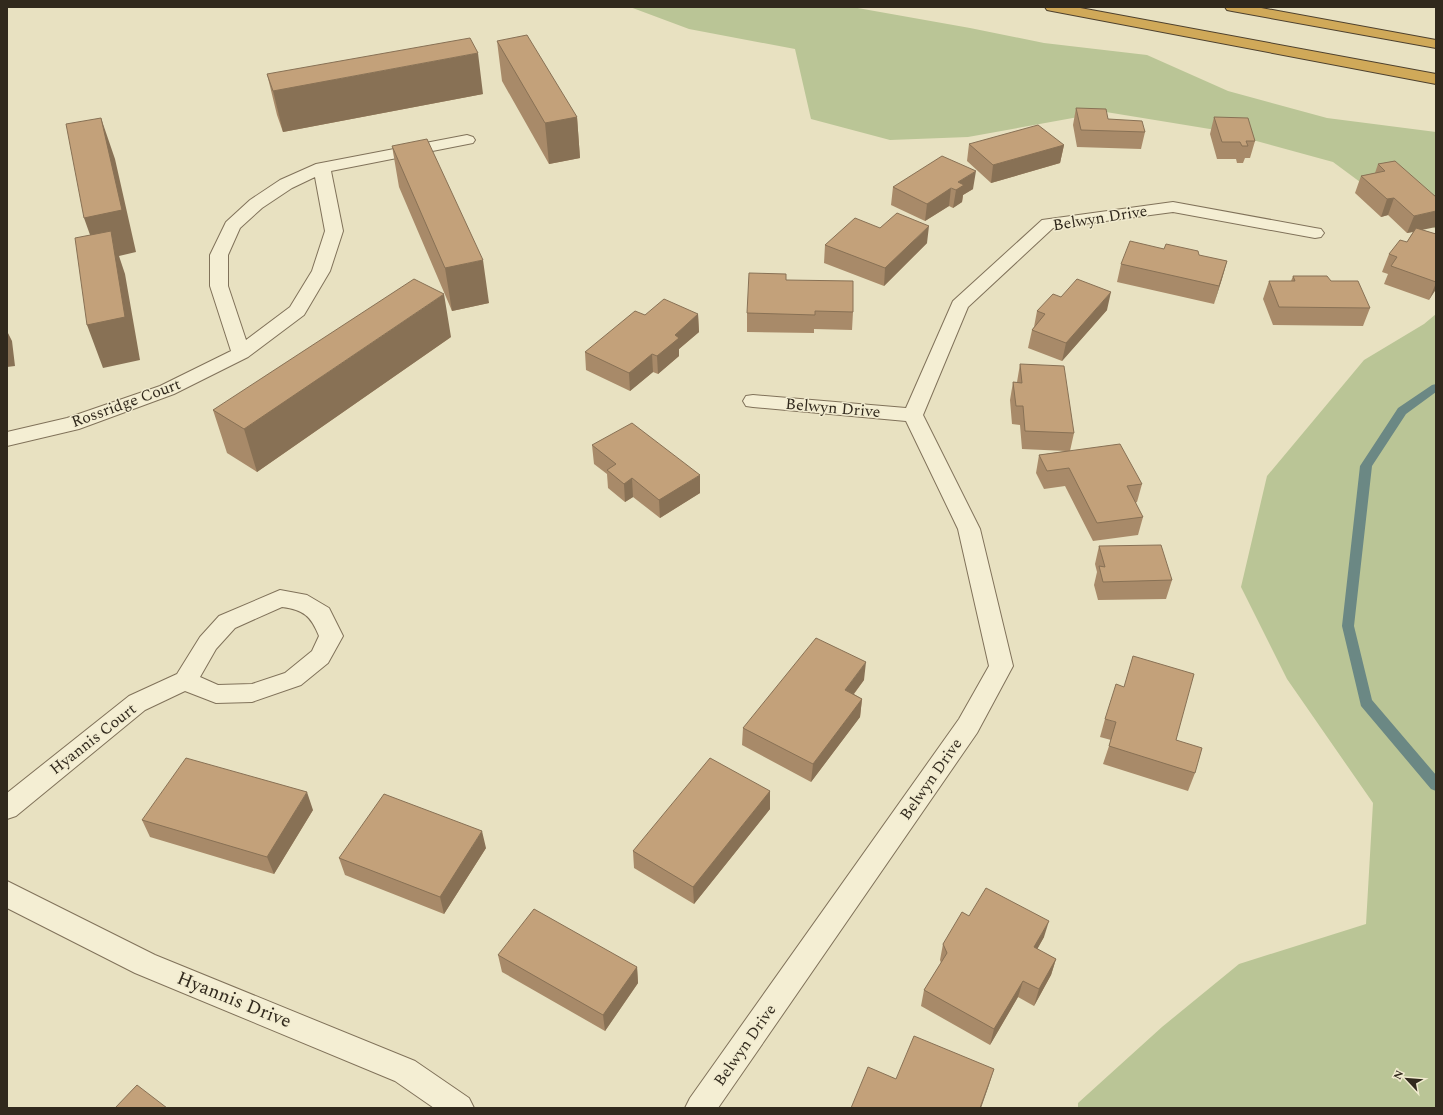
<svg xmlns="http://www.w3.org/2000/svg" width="1443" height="1115" font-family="Spectral,serif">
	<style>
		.green { fill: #bac596 }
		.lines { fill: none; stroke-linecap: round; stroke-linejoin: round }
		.stream { fill: #6b8884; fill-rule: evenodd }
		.street-casing { stroke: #80725a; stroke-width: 2 }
		.highway-casing { stroke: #4e412e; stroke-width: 2 }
		.street { fill: #f4eed3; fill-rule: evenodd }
		.highway { fill: #d0a959; fill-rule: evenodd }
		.wall { fill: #a88a69 }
		.shaded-wall { fill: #887155 }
		.building { fill: #c3a17a; stroke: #887155 }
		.labels { text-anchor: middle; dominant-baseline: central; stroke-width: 3; stroke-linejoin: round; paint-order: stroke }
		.street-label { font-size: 16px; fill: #31291d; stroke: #f1ebcf }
		.near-street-label { font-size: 19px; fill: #31291d; stroke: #f1ebcf }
	</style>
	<rect width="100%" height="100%" fill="#e8e1c1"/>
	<path class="green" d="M630,7H852L970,28L1044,43L1147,55L1228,91L1327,118L1436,132V229L1379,196L1333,162L1216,130L1106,112L968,137L890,140L811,119L795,49L689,29Z
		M1436,314V1108H1078V1103L1162,1027L1239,964L1366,924L1373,803L1287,679L1241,587L1267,476L1364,360L1424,324Z"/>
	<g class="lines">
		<path class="stream" d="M1436,384V392L1406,414L1372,466L1354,626L1372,700L1436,775V791L1431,789L1361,706L1342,626L1360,466L1398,408L1432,385Z"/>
		<defs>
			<path id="street" d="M467,135L473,137L475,140L473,143L331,171L343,231L330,271L304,315L248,357L174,394L79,429L7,446V432L67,418L160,386L231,351L210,286V255L226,222L250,200L280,180L316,164ZM315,177L325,231L312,271L290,307L246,340L228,286V255L240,228L262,208L292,188Z
				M1173,202L1315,228L1321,229L1324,233L1321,237L1315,238L1173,212L1053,228L968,307L923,415L980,529L1013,666L977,733L718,1108H685L690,1098L959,719L989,666L958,529L906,421L753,407L746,406L743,401L746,396L753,395L906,408L953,301L1042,220Z
				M280,590L307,595L329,608L343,636L328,663L301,685L252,702L216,703L185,691L145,710L16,816L7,819V793L129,696L177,674L200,637L219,616ZM282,607C304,610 311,616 319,636L312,651L285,673L252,684L218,685L200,677L216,649L235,628Z
				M7,881L155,955L415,1061L469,1098L474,1108H434L395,1081L135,973L7,908Z"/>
			<path id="highway" d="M1045,7H1075L1436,74V84L1052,11L1047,10Z
				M1225,7H1256L1436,40V48L1232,11L1227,10Z"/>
		</defs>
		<use href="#street" class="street-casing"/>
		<use href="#highway" class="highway-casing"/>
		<use href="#street" class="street"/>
		<use href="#highway" class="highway"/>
	</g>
	<path class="wall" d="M497,41L577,117L580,158L549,164L502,81Z
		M267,74L483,94L283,132L277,115Z
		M1076,108L1145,132L1141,149L1077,147L1073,125Z
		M1214,117L1255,141L1250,158H1245L1243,163H1237L1236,159H1217L1210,134Z
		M969,144L1064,145L1060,163L991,183L967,161Z
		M392,146L489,303L452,311L399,187Z
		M1395,161L1423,230L1436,234V289L1429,300L1384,284L1388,274L1382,272L1389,254L1407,242L1413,232L1407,233L1388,215L1381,217L1355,193L1361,176L1375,173L1378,164Z
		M893,187L973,189L963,195L962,202L953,208L949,206L925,221L891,205Z
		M880,228L927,243L884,286L824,263L825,245Z
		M1164,249L1227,261L1214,304L1117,282L1121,264Z
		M1293,276L1331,281L1370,308L1363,326L1273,325L1263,299L1269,281H1291Z
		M786,280L853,312L852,330L814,329V333L747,332V313Z
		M1061,297L1107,310L1062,361L1028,348L1032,330L1034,327L1037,311Z
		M698,314L699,332L679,349V356L658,374L653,372L630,391L586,370L585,352L645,315Z
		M451,337L257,472L227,453L213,410Z
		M1020,364L1074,433L1070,451L1142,484L1137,502L1135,503L1143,517L1138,535L1093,541L1065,486L1044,489L1036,473L1039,455L1066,451L1022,449L1020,425L1012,424L1010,400L1013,382H1017Z
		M592,445L700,493L660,518L633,497L625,502L608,488L607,474L594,464Z
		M1099,546L1172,580L1166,599L1098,600L1094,585L1097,572L1095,564Z
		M864,680L854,694L862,699L860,717L811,782L742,745L743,728Z
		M1105,719L1176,740L1195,773L1188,791L1103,764L1111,740L1100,737Z
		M770,791V809L694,904L634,868L633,851Z
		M313,810L274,874L150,837L142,820Z
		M486,848L444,914L345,875L339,858Z
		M969,916L1044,937L1037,949L1056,959L1051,975L1034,1006L1018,997L990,1045L921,1006L924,990L941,963L940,960L943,944Z
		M498,955L637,967L638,983L605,1031L502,972Z"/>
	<path class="shaded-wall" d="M478,53L483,94L283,132L273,91Z
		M577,117L580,158L549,164L545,123Z
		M101,118L115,159L136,252L119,256L125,274L140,360L103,368L87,325L99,260L84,218Z
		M1064,145L1060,163L991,183L993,165Z
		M976,171L973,189L963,195L962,202L953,208L956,190L958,182Z
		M951,188L949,206L925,221L927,204Z
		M1394,198L1388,215L1381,217L1387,199Z
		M1436,211V227L1407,233L1414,216Z
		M929,226L927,243L884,286L885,268Z
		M483,260L489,303L452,311L445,268Z
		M1227,261L1222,279L1214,304L1219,286Z
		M1436,283V289L1429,300Z
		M1111,292L1107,310L1062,361L1066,343Z
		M444,294L451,337L257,472L244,429Z
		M698,314L699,332L679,349V356L658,374L657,356L675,335Z
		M7,331L12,341L15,366L7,367Z
		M652,354L653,372L630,391L629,373Z
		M700,475V493L660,518L659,500Z
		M632,478L633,497L625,502L624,484Z
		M866,662L864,680L843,708L845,690Z
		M862,699L860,717L811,782L813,764Z
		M770,791V809L694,904L693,887Z
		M307,792L313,810L274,874L267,857Z
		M482,831L486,848L444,914L440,897Z
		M1049,921L1044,937L1029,964L1034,947Z
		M1056,959L1051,975L1034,1006L1039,989Z
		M637,967L638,983L605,1031L603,1015Z
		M1023,981L1018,997L990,1045L994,1029Z
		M994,1069L989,1085L981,1108H980Z"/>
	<path class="building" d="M527,35L577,117L545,123L497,41Z
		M470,38L478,53L273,91L267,74Z
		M1076,108L1106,109L1108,119L1142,121L1145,132L1081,130Z
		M1214,117L1248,118L1255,141H1246L1248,146H1242L1240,142H1222Z
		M101,118L122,210L84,218L66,124Z
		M1038,125L1064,145L993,165L969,144Z
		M427,139L483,260L445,268L392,146Z
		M942,156L976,171L958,182L964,185L956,190L951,188L927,204L893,187Z
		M1395,161L1436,197V211L1414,216L1394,198L1387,199L1361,176L1385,171L1378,164Z
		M897,213L929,226L885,268L825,245L855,218L880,228Z
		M1416,228L1436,234V282L1391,266L1397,257L1389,254L1400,240L1407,242Z
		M111,231L125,317L87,325L75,238Z
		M1130,241L1164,249L1166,244L1198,251L1199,255L1227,261L1219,286L1121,264Z
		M749,273L786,274V280L853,281V312L815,311V315L747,313Z
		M1293,276H1327L1331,281H1358L1370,308L1279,307L1269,281H1295Z
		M414,279L444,294L244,429L213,410Z
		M1077,279L1111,292L1066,343L1032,330L1045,314L1037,311L1053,294L1061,297Z
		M664,299L698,314L675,335L679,338L657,356L652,354L629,373L585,352L635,311L645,315Z
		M1020,364L1064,366L1074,433L1025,431L1023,406H1016L1013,382L1022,383Z
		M632,423L700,475L659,500L632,478L624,484L607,470L616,464L592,445Z
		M1120,444L1142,484L1127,486L1143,517L1097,523L1069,468L1047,471L1039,455Z
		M1161,545L1172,580L1103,582L1099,566L1105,567L1099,546Z
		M816,638L866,662L845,690L862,699L813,764L743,728Z
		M1133,656L1194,674L1176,740L1202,748L1195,773L1109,746L1116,722L1105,719L1116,684L1124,687Z
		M186,758L307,792L267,857L142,820Z
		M710,758L770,791L693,887L633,851Z
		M384,794L482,831L440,897L339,858Z
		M986,888L1049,921L1034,947L1056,959L1039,989L1023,981L994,1029L924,990L947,953L943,944L962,912L969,916Z
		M534,909L637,967L603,1015L498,955Z
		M914,1036L994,1069L980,1108H851L868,1067L896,1079Z
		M137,1085L167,1108H115Z"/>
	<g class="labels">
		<g class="street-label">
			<text transform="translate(1100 218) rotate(-9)">Belwyn Drive</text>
			<text transform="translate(126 403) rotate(-20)">Rossridge Court</text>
			<text transform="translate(833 408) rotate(5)">Belwyn Drive</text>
			<text transform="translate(93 739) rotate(-38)">Hyannis Court</text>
			<text transform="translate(931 779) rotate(-55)">Belwyn Drive</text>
			<text transform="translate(745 1045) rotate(-55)">Belwyn Drive</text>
		</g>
		<g class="near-street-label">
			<text transform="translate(234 1000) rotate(22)">Hyannis Drive</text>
		</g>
	</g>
	<rect width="1443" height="1115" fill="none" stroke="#31291d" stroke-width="16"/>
	<g transform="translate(1407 1079) rotate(296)" stroke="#f1ebcf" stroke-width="3" paint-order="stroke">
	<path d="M0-3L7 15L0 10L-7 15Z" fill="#31291d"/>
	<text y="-6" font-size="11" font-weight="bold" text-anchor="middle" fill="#31291d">N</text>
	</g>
</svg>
